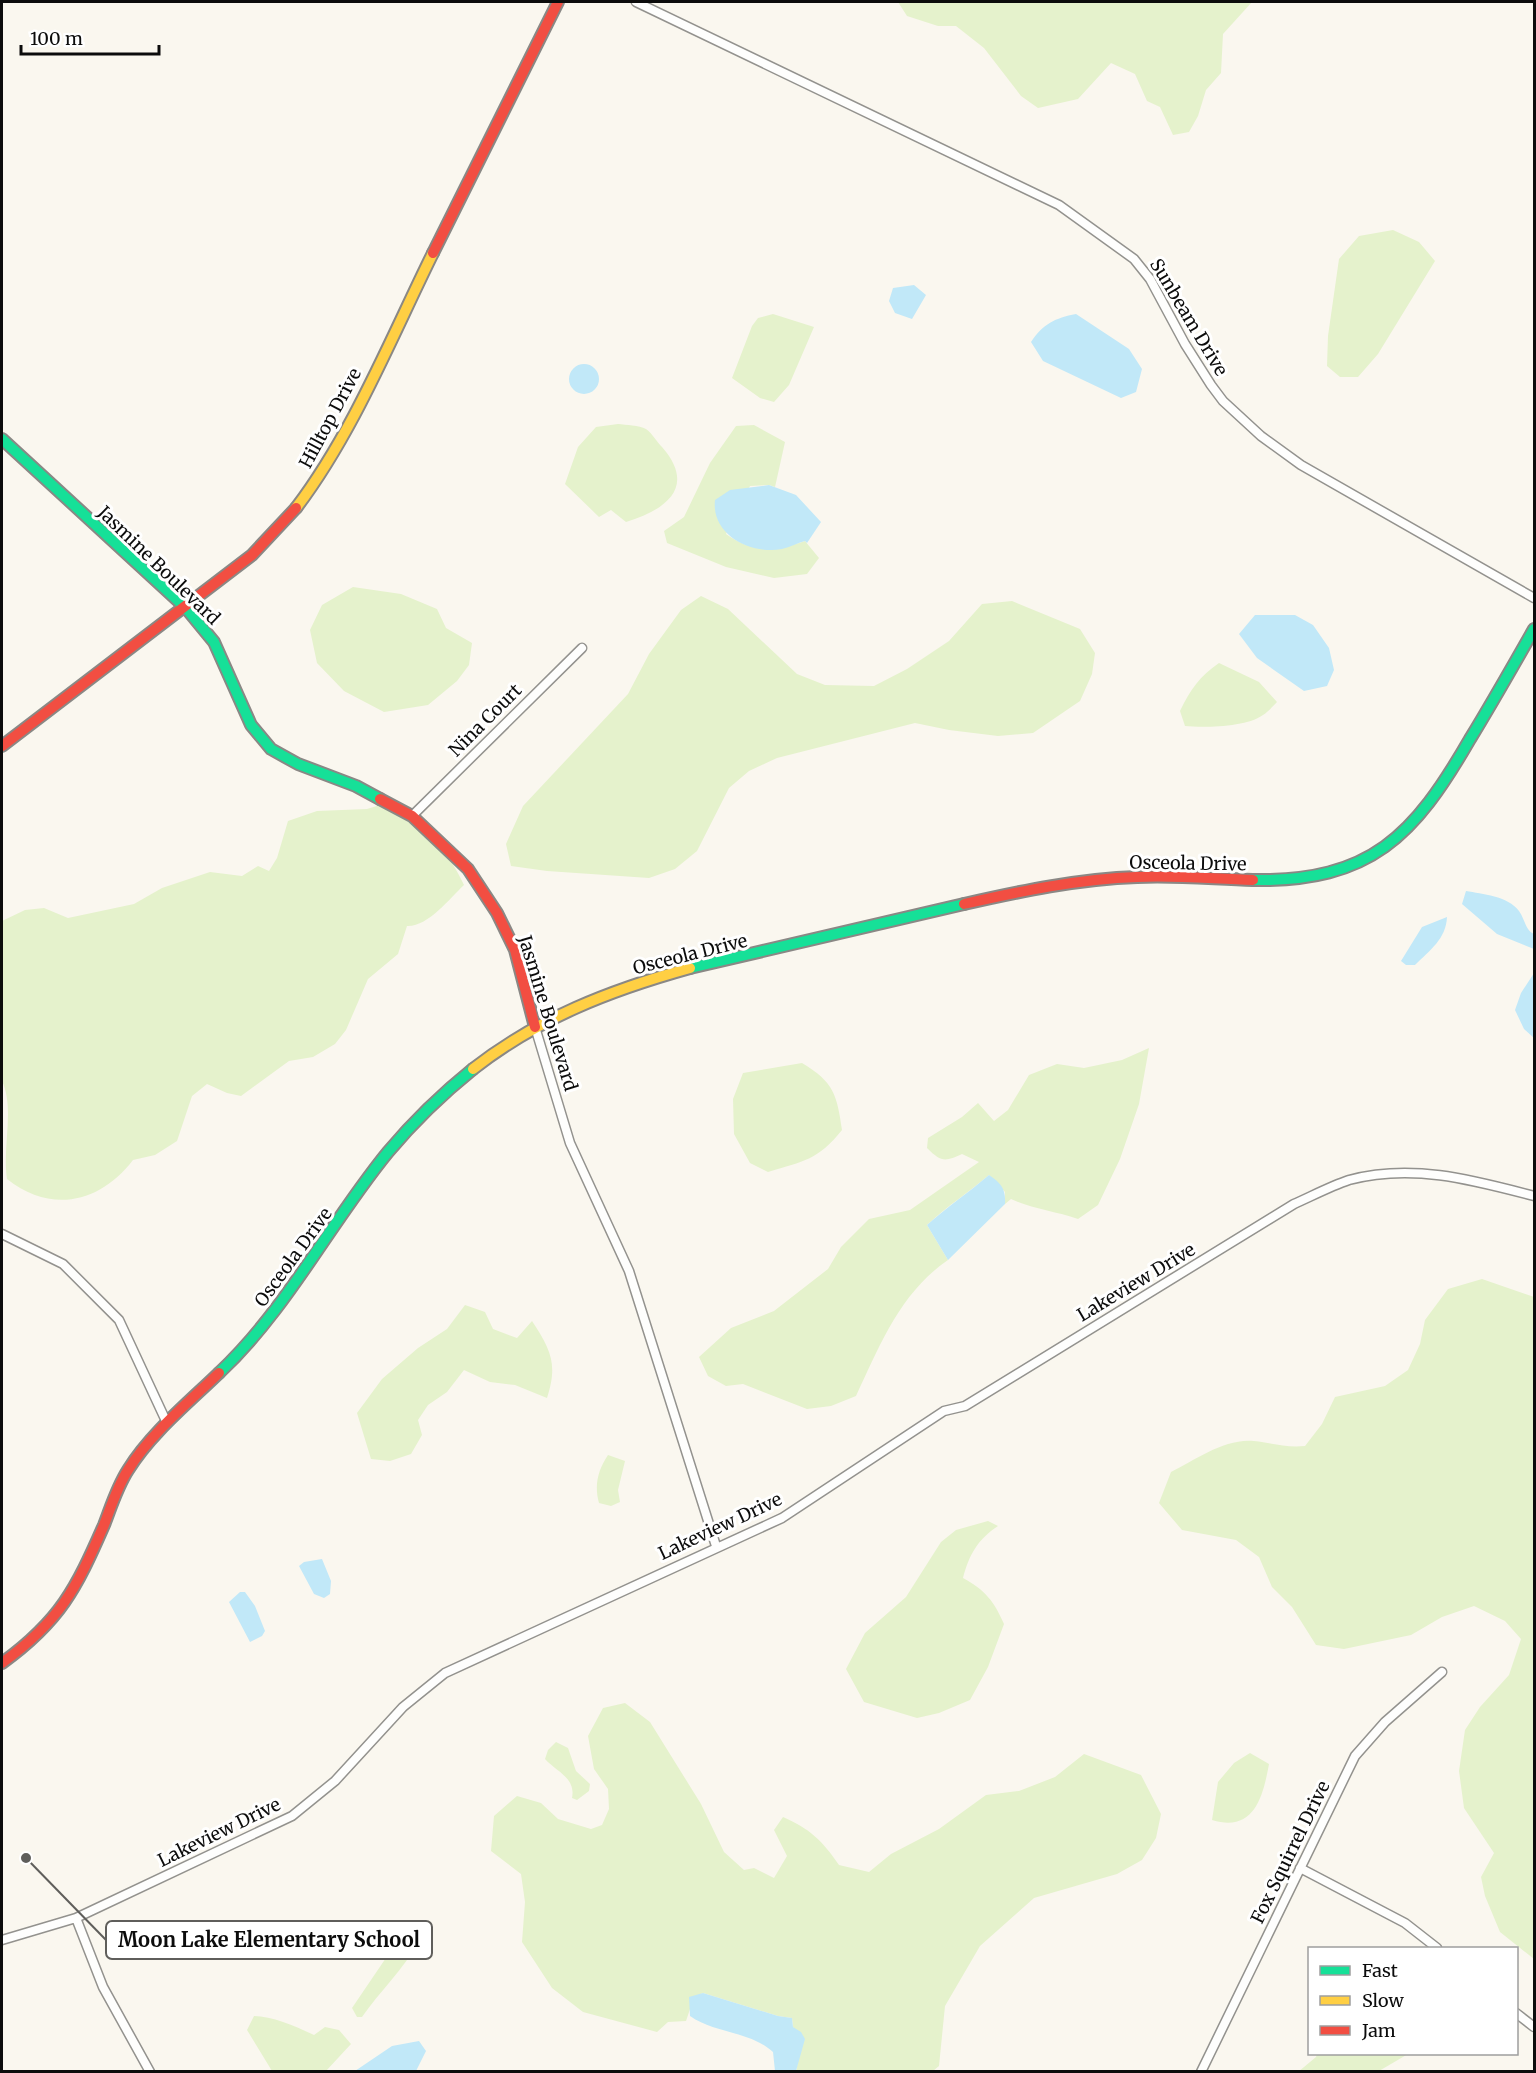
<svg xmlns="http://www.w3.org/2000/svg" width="1536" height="2073" font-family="Merriweather,serif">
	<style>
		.green { fill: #e5f2cc }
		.water { fill: #c1e8f8 }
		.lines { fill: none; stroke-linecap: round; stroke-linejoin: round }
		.street-casing { stroke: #93928e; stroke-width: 11 }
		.fast-casing { stroke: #8a8885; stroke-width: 14 }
		.slow-casing { stroke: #8a8885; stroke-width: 14 }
		.jam-casing { stroke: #8a8885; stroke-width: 14 }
		.street { stroke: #fefefd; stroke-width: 8 }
		.fast { stroke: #16e098; stroke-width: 10 }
		.slow { stroke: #ffcf43; stroke-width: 10 }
		.jam { stroke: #f24e42; stroke-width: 10 }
		.labels { text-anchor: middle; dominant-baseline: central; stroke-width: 6; stroke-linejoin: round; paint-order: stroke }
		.street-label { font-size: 18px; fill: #0c0c0c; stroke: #fff }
		.leader { fill: none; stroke: #5f5e5b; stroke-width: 2 }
		.callout-dot { fill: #5f5e5b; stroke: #fff; stroke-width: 2 }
		.callout { fill: #fff; stroke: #5f5e5b; stroke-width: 2 }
		.callout-label { font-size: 20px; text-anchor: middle; font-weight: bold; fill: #0c0c0c }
	</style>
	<rect width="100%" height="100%" fill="#faf7ef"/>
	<path class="green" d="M898,2H1252L1223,34L1221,73L1206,90L1198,116L1189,132L1173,135L1160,107L1147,101L1135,74L1111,63L1078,99L1038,108L1021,96L984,48L956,26H938L907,16Z
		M1393,230L1419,242L1435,261L1378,354L1358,377H1340L1327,366L1328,336L1339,259L1359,236Z
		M773,314L814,327L789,385L774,402L760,398L732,378L752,326L758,318Z
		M618,424C626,425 639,425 646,429C652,433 657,442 662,447C697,487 666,510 626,522L611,510L599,517L565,484L578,447L596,427Z
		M754,425L785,442L775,487L769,485L750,486L726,534C752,553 776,551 805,541L819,558L807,574L774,578L726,567L667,543L664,531L684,517L710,463L736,426Z
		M353,587L401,594L437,609L446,628L472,643L469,665L457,681L428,705L384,712L344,691L317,663L310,630L322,605Z
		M701,596L728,609L797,674L825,685L874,686L907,669L949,641L982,604L1012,601L1080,629L1095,653L1092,674L1080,701L1033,733L998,736L949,730L915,723L777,758L749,771L729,788L697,851L675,869L649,878L547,871L511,866L506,844L523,806L628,694L649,654L681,610Z
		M1219,663L1259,682L1277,702C1273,706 1268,712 1263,715C1247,727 1204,728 1185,726L1180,711C1190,690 1200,676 1219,663Z
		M380,805C417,825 447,846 464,885C450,898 428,927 407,926L398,954L368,979L346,1030L335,1044L313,1057L289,1061L241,1096L227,1093L207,1084L192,1096L177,1141L155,1155L133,1160C100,1203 51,1214 7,1179C2,1147 15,1109 2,1081V921L25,910L44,908L68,918L134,904L162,888L210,872L242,876L258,866L269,871L277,858L288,821L317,811L367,809Z
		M1149,1048L1139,1104L1120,1159L1098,1205L1078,1219C1056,1211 1033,1209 1011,1199L1005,1204V1192L989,1175C968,1193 947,1206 927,1225L948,1260C900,1293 880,1345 856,1396L831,1406L807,1409L743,1384L726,1386L708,1376L699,1357L731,1328L774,1311L828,1269L841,1247L869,1219L910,1210L979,1162L962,1154C945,1162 941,1162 927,1148L928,1138L962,1117L978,1103L994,1121L1008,1110L1029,1075L1057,1064L1084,1068L1122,1060Z
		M802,1063C834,1082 837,1095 842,1130C818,1160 804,1161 768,1172L750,1163L734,1134L733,1099L743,1073Z
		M1482,1279L1534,1297V1959L1500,1932L1485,1896L1481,1877L1494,1853L1464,1808L1459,1771L1465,1730L1480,1707L1509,1675L1521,1639L1505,1621L1474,1606L1442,1617L1411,1635L1344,1649L1316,1645L1292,1607L1272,1587L1259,1557L1236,1540L1182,1530L1159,1503L1171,1472C1195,1460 1225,1438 1254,1441C1272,1443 1286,1448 1305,1446L1322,1424L1335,1397L1385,1386L1408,1370L1420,1344L1425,1320L1448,1289Z
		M465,1305L485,1312L493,1329L517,1338L532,1321C551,1350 558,1364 547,1398L515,1385L490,1382L464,1370L447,1392L428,1405L418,1420L422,1435L411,1454L390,1461L371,1459L357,1413L382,1379L418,1348L447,1329Z
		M608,1455L625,1461L618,1490L620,1502L611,1506L599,1503C594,1485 598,1470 608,1455Z
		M988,1521L998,1526C978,1539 969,1555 963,1578C985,1590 994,1601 1004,1624L988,1667L970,1700L939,1713L917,1718L864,1702L846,1669L865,1633L906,1597L941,1542L956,1530Z
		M625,1703L650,1722L701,1804L724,1852L744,1870L754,1868L774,1878L787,1856L774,1830L783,1817C810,1829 822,1840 839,1865L869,1872L891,1854L939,1829L986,1795L1019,1791L1055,1777L1084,1754L1141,1775L1161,1814L1156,1838L1142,1860L1117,1874L1034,1898L980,1946L945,2006L939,2066L933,2071H796L802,2041L793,2027L792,2018L778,2016L703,1993L694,1997L686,2021L668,2022L657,2032L583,2012L552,1988L522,1942L525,1902L521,1874L491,1851L494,1816L517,1796L541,1803L558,1819L591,1829L602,1825L609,1809L608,1789L594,1769L588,1736L603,1708Z
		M556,1742L568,1748L576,1771L590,1784L589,1791L577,1800L572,1798C576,1778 557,1772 545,1759L548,1750Z
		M1250,1753L1269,1764C1263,1797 1254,1833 1212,1820L1218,1782L1234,1763Z
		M416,1939L419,1941C404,1969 380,1991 362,2017H357L352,2008L392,1949H399L403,1958L408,1946Z
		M254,2016C272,2016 297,2027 314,2035L325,2027L339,2030L351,2044L326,2071H272L247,2030Z
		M1317,2054H1408L1379,2071L1298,2072L1316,2057Z"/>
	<path class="water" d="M914,285L926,295L912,319L895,313L889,301L893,288Z
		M1076,314L1129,349L1142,369L1136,392L1121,398L1043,361L1031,342C1043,324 1055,318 1076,314Z
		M569 379a15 15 0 1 1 30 0a15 15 0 1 1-30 0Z
		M769,485L796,495L821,522L807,543L805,541C798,543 790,547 782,549C751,555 711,535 715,500L730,490Z
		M1255,615H1295L1313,625L1329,648L1334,670L1327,686L1304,691L1257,658L1239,634Z
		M1466,891C1482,894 1508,896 1519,911C1525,919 1525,930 1534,934V949L1497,934L1462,904Z
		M1447,917C1446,939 1430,950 1415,965H1406L1401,961L1422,927Z
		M1534,973V1038L1524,1029L1515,1010L1521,993Z
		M989,1175C1001,1183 1006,1189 1005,1204L948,1260L927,1225C947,1207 968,1193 989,1175Z
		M322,1559L331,1581L330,1594L324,1598L314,1594L299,1566L304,1562Z
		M240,1592H245L255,1606L265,1631L262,1636L250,1642L229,1602Z
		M703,1993L778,2016L792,2018L793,2027L801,2032L805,2039L796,2071H775L773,2052C750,2031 716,2034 690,2016L689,1997Z
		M419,2041L426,2051L416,2071H355L392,2046Z"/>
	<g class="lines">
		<defs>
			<path id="street" d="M636,2L1059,205L1134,259L1150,279L1185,344L1211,385L1223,401L1261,436L1301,465L1534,598
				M412,816L582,648
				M535,1027L570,1143L629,1271L716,1546
				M2,1234L63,1264L119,1320L166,1421
				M1300,1868L1405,1923L1437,1948
				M76,1918L103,1987L150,2072
				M2,1940L76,1918L292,1816L335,1781L403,1707L445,1673L782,1518L944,1411L965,1406L1294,1204C1312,1196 1331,1186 1349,1180C1412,1163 1473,1180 1534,1196
				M1516,2013L1534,2027
				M1201,2072L1355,1756L1385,1722L1442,1672"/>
			<path id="fast" d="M2,439L186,608L214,642L251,725L271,749L298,764L356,786L380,799
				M1253,880C1371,882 1414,836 1470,739C1492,703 1513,666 1534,629
				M690,968L964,904
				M219,1373C288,1308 329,1224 388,1152C414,1121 442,1094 473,1069"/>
			<path id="slow" d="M296,508C353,433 391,338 433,253
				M473,1069C538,1018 611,990 690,968"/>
			<path id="jam" d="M433,253L558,2
				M2,746L252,555L296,508
				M380,799L412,816L468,869L497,913L515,950L535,1027
				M964,904C1021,891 1079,879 1137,877C1176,875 1214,879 1253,880
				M2,1663C60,1621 76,1589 104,1525C111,1507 117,1487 128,1470C151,1433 188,1403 219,1373"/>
		</defs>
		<use href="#street" class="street-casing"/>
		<use href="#fast" class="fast-casing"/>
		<use href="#slow" class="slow-casing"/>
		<use href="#jam" class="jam-casing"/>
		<use href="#street" class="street"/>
		<use href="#fast" class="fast"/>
		<use href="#slow" class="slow"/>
		<use href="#jam" class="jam"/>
	</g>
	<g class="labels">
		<g class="street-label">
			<text transform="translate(1189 317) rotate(59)">Sunbeam Drive</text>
			<text transform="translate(330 418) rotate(-62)">Hilltop Drive</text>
			<text transform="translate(159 565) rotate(44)">Jasmine Boulevard</text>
			<text transform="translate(485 720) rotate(-45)">Nina Court</text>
			<text transform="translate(1188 863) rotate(1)">Osceola Drive</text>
			<text transform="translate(690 954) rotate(-14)">Osceola Drive</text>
			<text transform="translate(548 1013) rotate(73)">Jasmine Boulevard</text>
			<text transform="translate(293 1257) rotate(-54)">Osceola Drive</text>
			<text transform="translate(1136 1282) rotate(-31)">Lakeview Drive</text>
			<text transform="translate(720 1526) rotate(-25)">Lakeview Drive</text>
			<text transform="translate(219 1832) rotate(-26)">Lakeview Drive</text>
			<text transform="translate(1290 1852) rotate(-64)">Fox Squirrel Drive</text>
		</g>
	</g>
	<path class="leader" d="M26 1858L106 1940"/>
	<circle class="callout-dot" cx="26" cy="1858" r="6"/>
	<rect class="callout" x="106" y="1921" width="326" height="38" rx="6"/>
	<g class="callout-label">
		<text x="269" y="1947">Moon Lake Elementary School</text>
	</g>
	<rect width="1536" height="2073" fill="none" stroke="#0c0c0c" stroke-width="6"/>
	<rect x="1308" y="1947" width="210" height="108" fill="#ffffff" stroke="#9e9e9e" stroke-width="1.5"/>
	<rect x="1320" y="1966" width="30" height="9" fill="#16e098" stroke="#9e9e9e" stroke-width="1.5"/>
	<text x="1362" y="1977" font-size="18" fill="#0c0c0c">Fast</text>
	<rect x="1320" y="1996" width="30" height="9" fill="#ffcf43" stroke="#9e9e9e" stroke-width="1.5"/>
	<text x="1362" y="2007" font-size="18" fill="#0c0c0c">Slow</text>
	<rect x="1320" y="2026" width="30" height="9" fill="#f24e42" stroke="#9e9e9e" stroke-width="1.5"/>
	<text x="1362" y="2037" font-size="18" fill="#0c0c0c">Jam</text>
	<path d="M21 45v9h138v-9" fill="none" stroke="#0c0c0c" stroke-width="3"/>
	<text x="30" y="45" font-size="18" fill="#0c0c0c" stroke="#ffffff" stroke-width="4.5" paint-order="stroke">100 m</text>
</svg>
